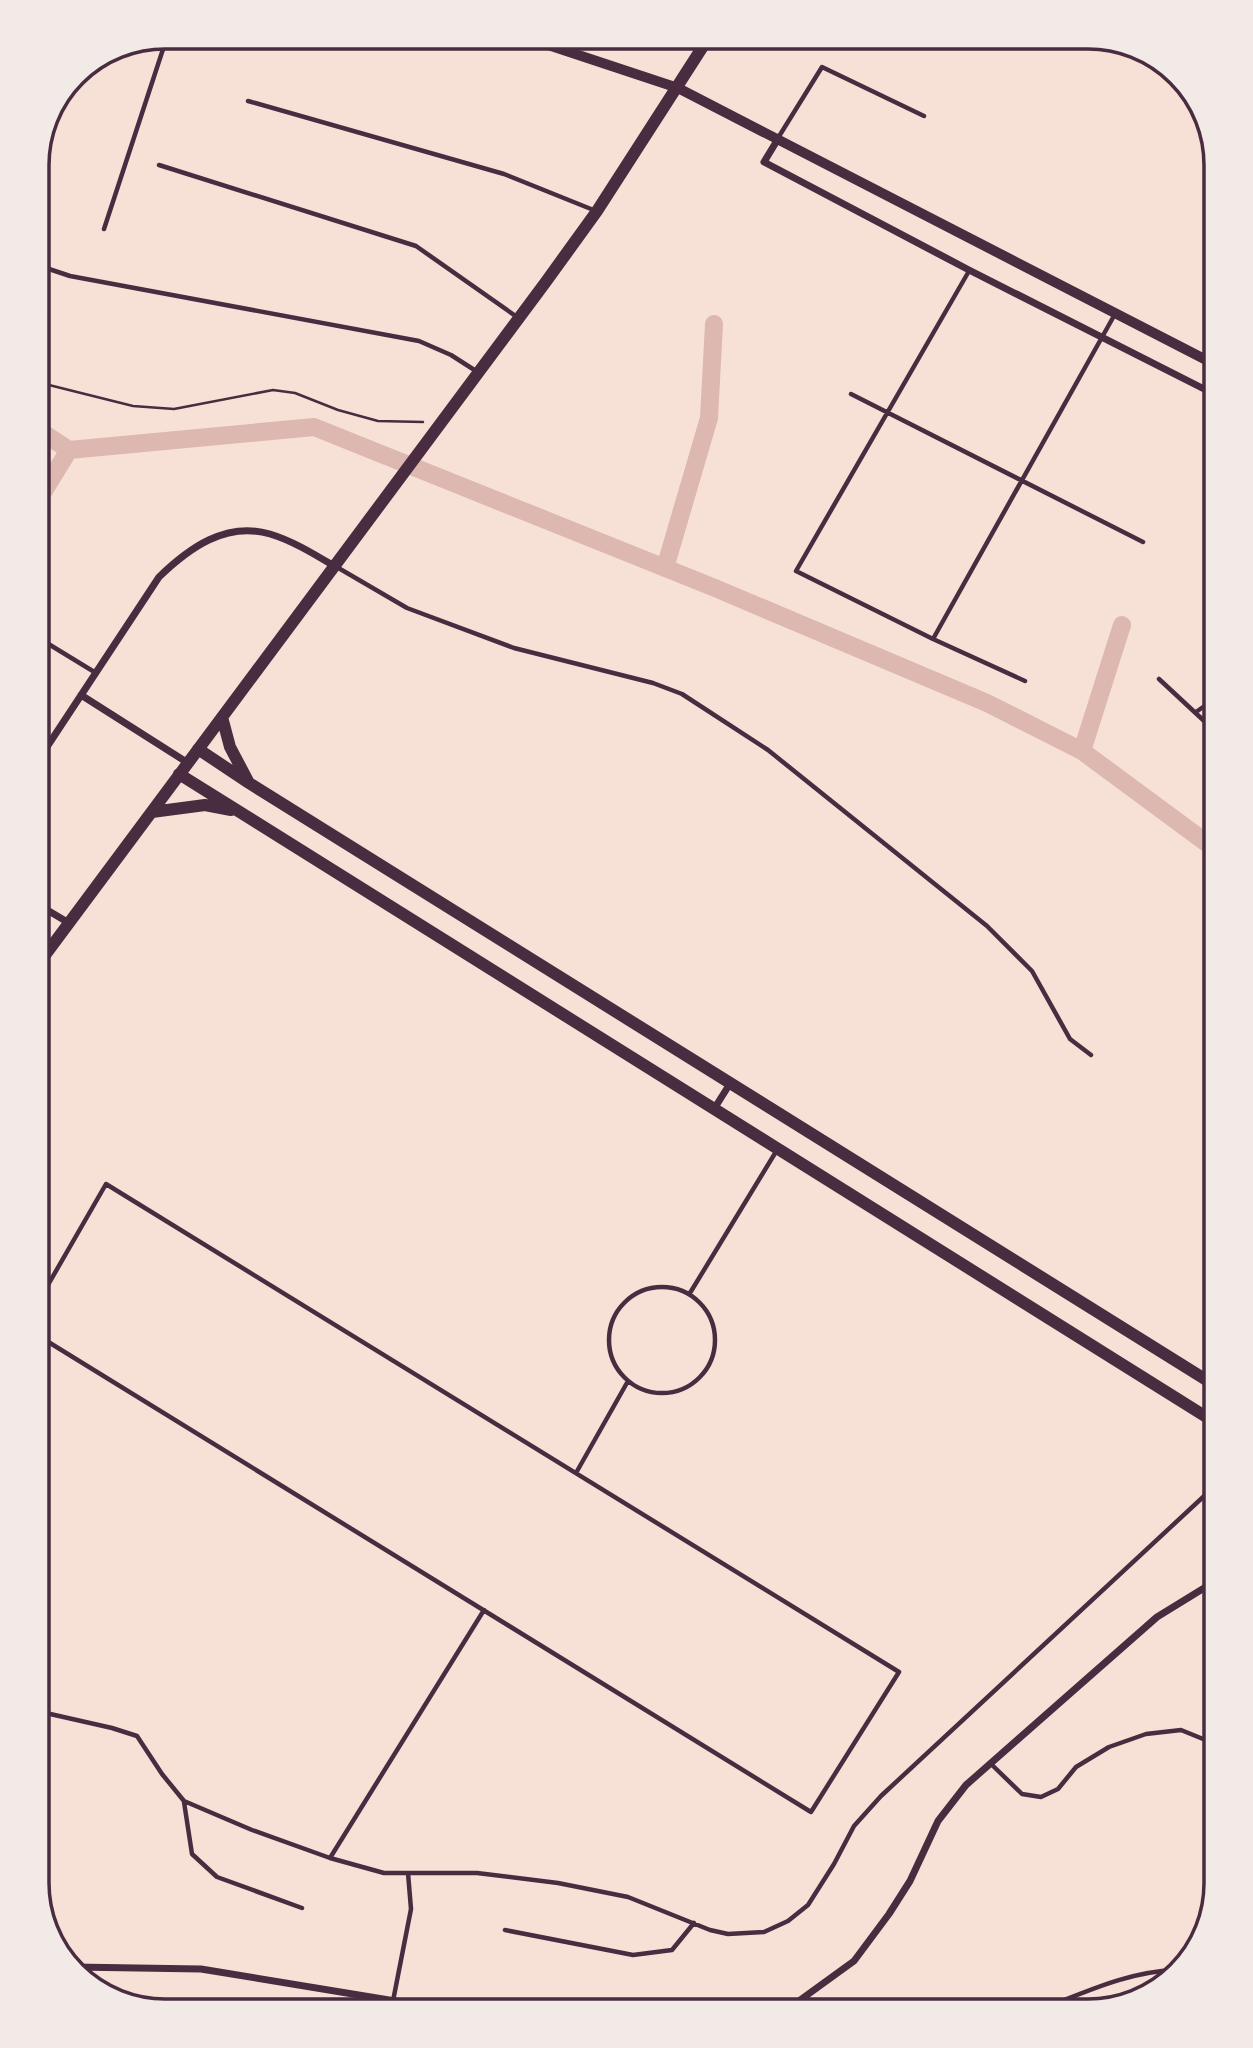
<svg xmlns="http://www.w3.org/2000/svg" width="1253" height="2048" font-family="Bitter,serif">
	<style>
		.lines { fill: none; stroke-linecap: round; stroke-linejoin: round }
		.canal { stroke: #dcb8b0; stroke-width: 18 }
		.path { stroke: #4a2c40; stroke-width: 2.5 }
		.service { stroke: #4a2c40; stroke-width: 4.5 }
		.minor { stroke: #4a2c40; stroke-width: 7 }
		.tertiary { stroke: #4a2c40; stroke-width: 10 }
		.secondary { stroke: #4a2c40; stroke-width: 12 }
		.rim { fill: none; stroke: #4a2c40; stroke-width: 3.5 }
	</style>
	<rect width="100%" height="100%" fill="#f7e1d7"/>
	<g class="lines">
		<path class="canal" d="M37,429L69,450L314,427L715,588L987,703L1082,751L1216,850
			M37,502L69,450
			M665,568L709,418L714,324
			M1082,751L1122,625"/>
		<path class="path" d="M37,382L133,406L174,409L273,390L295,393L338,410L378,421L423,422"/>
		<path class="service" d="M248,101L504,174L596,211
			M778,138L822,67L924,116
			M159,165L416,246L517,317
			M104,229L167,37
			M37,265L70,276L419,341L451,355L476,371
			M969,271L796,571L933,639L1025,681
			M851,394L1143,542
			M335,566L407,608L514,648L653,683L682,694L768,750L987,926L1032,971L1070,1039L1091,1055
			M1216,619L1213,617L1216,611
			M37,637L96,673
			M933,639L1115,314
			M1159,679L1216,732
			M1196,712L1216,698
			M609 1340a53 53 0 1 1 106 0a53 53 0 1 1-106 0Z
			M690,1293L777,1150
			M37,1335L811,1812L899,1672L106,1184L37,1304
			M576,1473L628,1381
			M37,1711L112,1728L137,1736L162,1774L184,1801L252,1830L330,1858L384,1873H477L558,1883L628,1897L710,1930L728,1934L764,1932L788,1921L808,1905L834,1864L854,1826L881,1796L1216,1485
			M990,1763L1022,1794L1041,1797L1058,1789L1076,1767L1109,1747L1146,1734L1181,1730L1208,1741L1216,1750
			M184,1802L192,1854L217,1877L302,1908
			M330,1858L484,1610
			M505,1930L633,1955L672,1950L694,1923
			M393,2011V2001L411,1909L408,1873
			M1036,2011C1082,1994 1125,1972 1175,1970"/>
		<path class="minor" d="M778,139L764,162L969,270L1216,395
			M81,695L188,763
			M37,762L159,577C189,548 226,521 270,534C293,541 314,554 334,566
			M37,904L69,923
			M714,1109L731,1082
			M73,1967L201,1969L456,2011
			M785,2011L854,1961L889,1914L910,1881L938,1821L966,1785L1157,1617L1209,1585L1216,1583"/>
		<path class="tertiary" d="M524,37L678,88L1216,365"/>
		<path class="secondary" d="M222,717L230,747L249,783
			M198,749L249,783L1216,1386
			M179,774L1216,1423
			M152,812L205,805L231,810
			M37,966L545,283L597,211L709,37"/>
	</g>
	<path d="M0 0H1253V2048H0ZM165 49H1088A116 116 0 0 1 1204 165V1883A116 116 0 0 1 1088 1999H165A116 116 0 0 1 49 1883V165A116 116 0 0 1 165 49Z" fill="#f1eae7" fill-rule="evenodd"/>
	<path class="rim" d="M165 49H1088A116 116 0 0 1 1204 165V1883A116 116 0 0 1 1088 1999H165A116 116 0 0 1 49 1883V165A116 116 0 0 1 165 49Z"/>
</svg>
